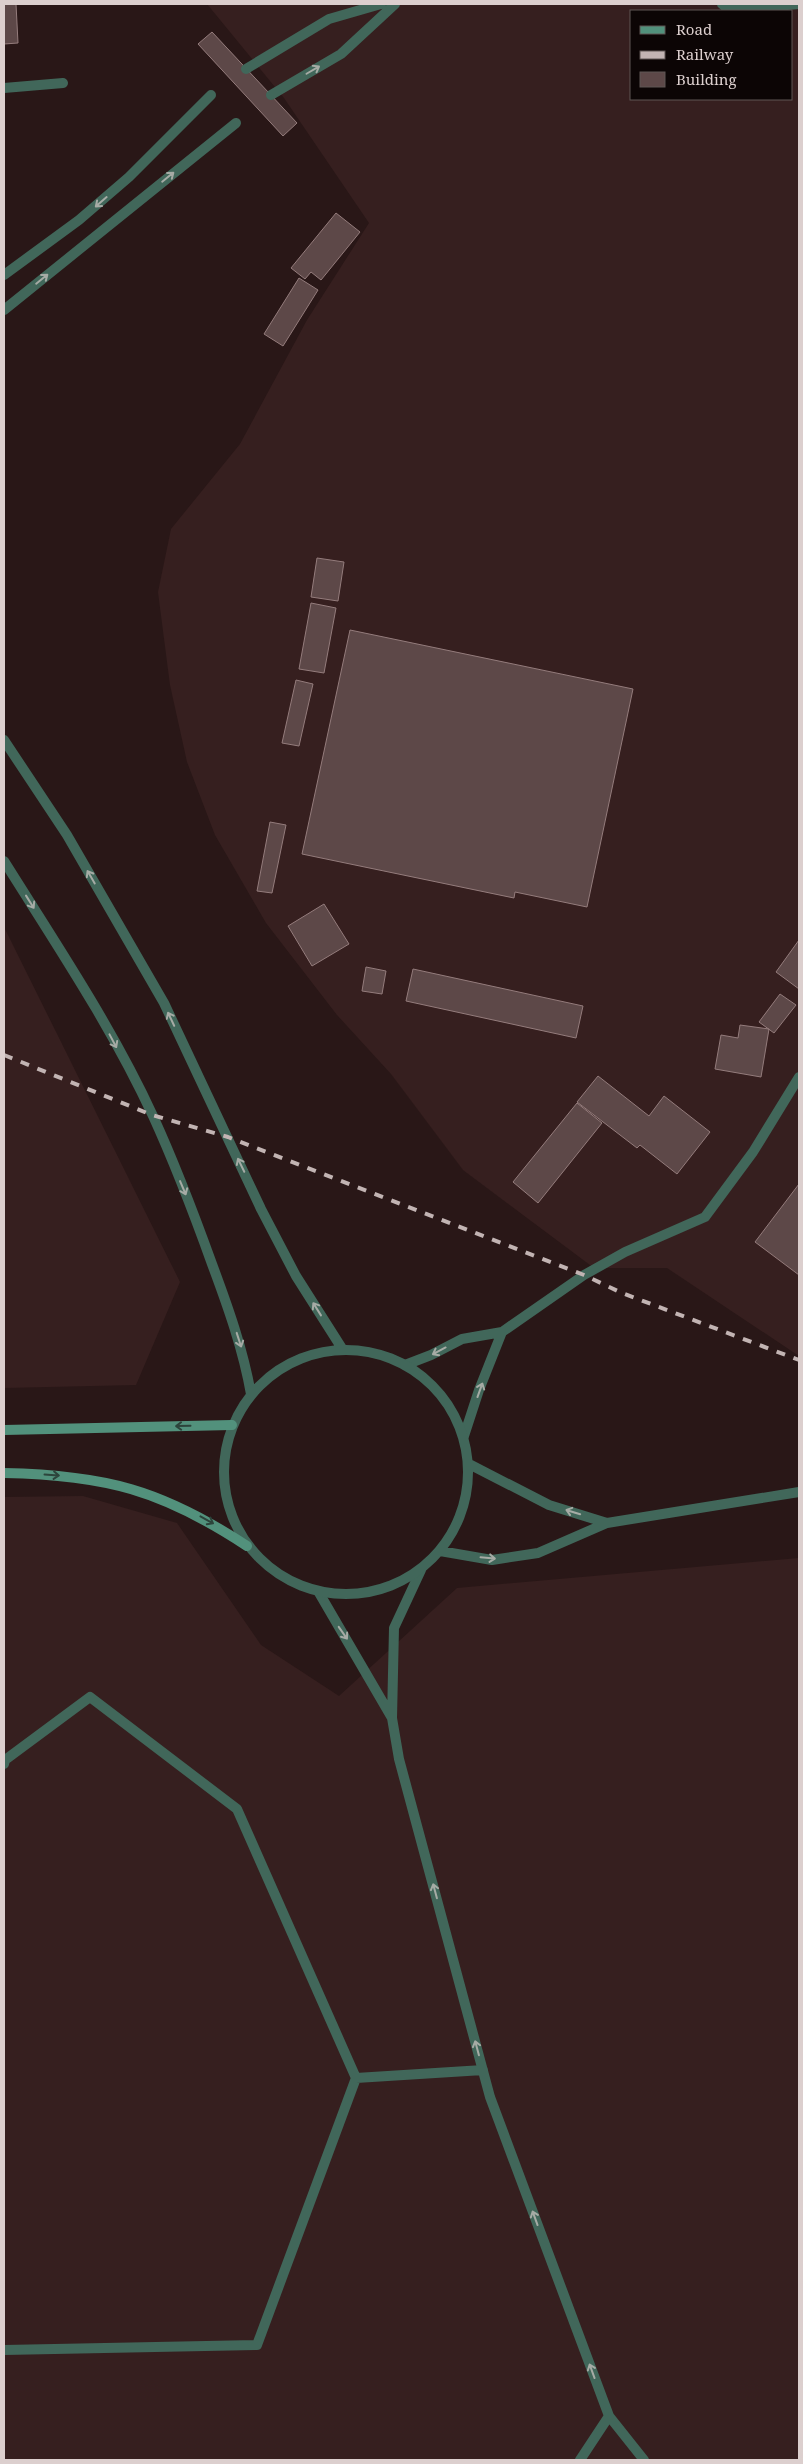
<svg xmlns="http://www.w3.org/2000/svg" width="803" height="2464" font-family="'Noto Serif',serif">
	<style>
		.built { fill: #361f1f; fill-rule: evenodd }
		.building { fill: #5d4848; stroke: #947c7c }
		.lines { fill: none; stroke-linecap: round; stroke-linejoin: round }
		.lane { stroke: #41675a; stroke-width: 10 }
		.street { stroke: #41675a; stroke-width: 10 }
		.secondary { stroke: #52917c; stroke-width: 10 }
		.rail { stroke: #c2b4b3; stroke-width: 4; stroke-dasharray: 9 9; stroke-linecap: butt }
		.oneway { stroke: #a6aba5 }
		.oneway2 { stroke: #2c443b }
	</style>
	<rect width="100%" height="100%" fill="#291717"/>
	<path class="built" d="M207,4H799V1356L667,1268H594L463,1170L391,1074L337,1015L266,923L215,835L187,762L170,685L158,592L171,529L240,444L307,320L369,223L284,98ZM632,11H792V99H632Z
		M4,927L180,1282L136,1385L4,1388Z
		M83,1496L177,1523L261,1645L339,1696L457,1588L799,1558V2460H4V1497Z"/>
	<path class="building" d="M4,4H16L18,43L4,44Z
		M212,32L297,123L283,136L198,44Z
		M336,213L360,232L321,280L311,272L305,279L291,268Z
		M299,278L318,290L283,346L264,334Z
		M317,558L344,562L338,601L311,597Z
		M311,603L336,608L324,673L299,669Z
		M350,630L633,689L587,907L515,892L514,898L302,854Z
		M296,680L313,684L299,746L282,743Z
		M270,822L286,825L272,893L257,891Z
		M324,904L349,944L312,966L288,926Z
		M799,940V989L776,972Z
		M366,967L386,971L382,994L362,991Z
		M413,969L583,1006L576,1038L406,1001Z
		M780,994L796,1005L774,1033L759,1022Z
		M740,1025L769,1029L761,1077L715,1069L721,1035L738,1038Z
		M598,1076L649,1116L664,1096L710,1132L677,1174L640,1145L637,1148L577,1102Z
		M577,1103L602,1123L538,1203L513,1182Z
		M799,1184V1275L755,1242Z"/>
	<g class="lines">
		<path class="lane" d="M722,4L729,10L799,4
			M246,69L329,19L381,4
			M4,88L63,83
			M271,95L341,54L395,4
			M4,275L79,220L129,177L211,95
			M4,310L236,123
			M405,1365L431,1355L462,1339L502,1332L584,1275L625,1252L705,1217L753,1152L799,1077
			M464,1436L479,1390L502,1332
			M421,1570L394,1628L392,1718L399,1759L490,2097L609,2416L644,2460
			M318,1591L392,1718
			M4,1764L5,1760L90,1697L237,1809L356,2078L483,2070
			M4,2350L257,2345L356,2078
			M580,2460L609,2416"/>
		<path class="street" d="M4,740L67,835L164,1003L261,1209L296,1276L343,1350
			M4,861C56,944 112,1027 153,1116C175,1164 194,1214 212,1264C228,1307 243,1349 251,1394
			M224 1472a122 122 0 1 1 244 0a122 122 0 1 1-244 0Z
			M607,1523L799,1492
			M440,1551L492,1560L538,1553L607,1523L549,1505L469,1464"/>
		<path class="secondary" d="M4,1430L232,1425
			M4,1473C105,1475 162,1490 247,1546"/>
		<path class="rail" d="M4,1055L152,1115L228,1137L584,1275L622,1293L799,1360"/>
	</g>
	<defs><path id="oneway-shaft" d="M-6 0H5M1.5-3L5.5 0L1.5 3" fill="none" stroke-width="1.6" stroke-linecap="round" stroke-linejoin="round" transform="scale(1.25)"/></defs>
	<g class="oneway">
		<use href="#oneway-shaft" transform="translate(313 70) rotate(-30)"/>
		<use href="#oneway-shaft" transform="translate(168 177) rotate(-39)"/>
		<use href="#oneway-shaft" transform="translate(101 202) rotate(139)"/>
		<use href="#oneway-shaft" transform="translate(42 279) rotate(-39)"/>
		<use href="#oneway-shaft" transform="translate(91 877) rotate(-120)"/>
		<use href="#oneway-shaft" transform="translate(30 902) rotate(58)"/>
		<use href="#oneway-shaft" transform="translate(171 1019) rotate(-115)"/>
		<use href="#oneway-shaft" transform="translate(113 1041) rotate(62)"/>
		<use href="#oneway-shaft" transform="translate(241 1165) rotate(-116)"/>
		<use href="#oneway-shaft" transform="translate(183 1188) rotate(67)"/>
		<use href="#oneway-shaft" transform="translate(317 1309) rotate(-122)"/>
		<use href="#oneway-shaft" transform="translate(239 1340) rotate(72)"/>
		<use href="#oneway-shaft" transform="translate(439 1351) rotate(152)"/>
		<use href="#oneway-shaft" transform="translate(480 1390) rotate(-70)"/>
		<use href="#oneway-shaft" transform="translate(573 1512) rotate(-163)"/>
		<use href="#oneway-shaft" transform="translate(488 1558) rotate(5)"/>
		<use href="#oneway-shaft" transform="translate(343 1633) rotate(55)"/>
		<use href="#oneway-shaft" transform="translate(435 1891) rotate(-105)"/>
		<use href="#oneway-shaft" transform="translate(477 2048) rotate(-105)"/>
		<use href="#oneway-shaft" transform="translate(535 2218) rotate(-110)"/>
		<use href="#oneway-shaft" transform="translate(592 2371) rotate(-110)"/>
	</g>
	<g class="oneway2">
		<use href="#oneway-shaft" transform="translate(183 1426) rotate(179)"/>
		<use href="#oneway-shaft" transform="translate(52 1475) rotate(4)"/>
		<use href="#oneway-shaft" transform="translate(207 1520) rotate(29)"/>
	</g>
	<rect width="803" height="2464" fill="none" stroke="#dccfce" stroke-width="10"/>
	<rect x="630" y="10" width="162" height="90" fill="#0c0505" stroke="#5f5655"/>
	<rect x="640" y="26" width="25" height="8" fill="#52917c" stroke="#5f5655"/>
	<text x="676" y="35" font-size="15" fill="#dccfce">Road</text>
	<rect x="640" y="51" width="25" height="8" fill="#c2b4b3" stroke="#5f5655"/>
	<text x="676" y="60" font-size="15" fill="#dccfce">Railway</text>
	<rect x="640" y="72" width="25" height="15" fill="#5d4848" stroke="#5f5655"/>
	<text x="676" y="85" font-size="15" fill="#dccfce">Building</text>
</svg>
